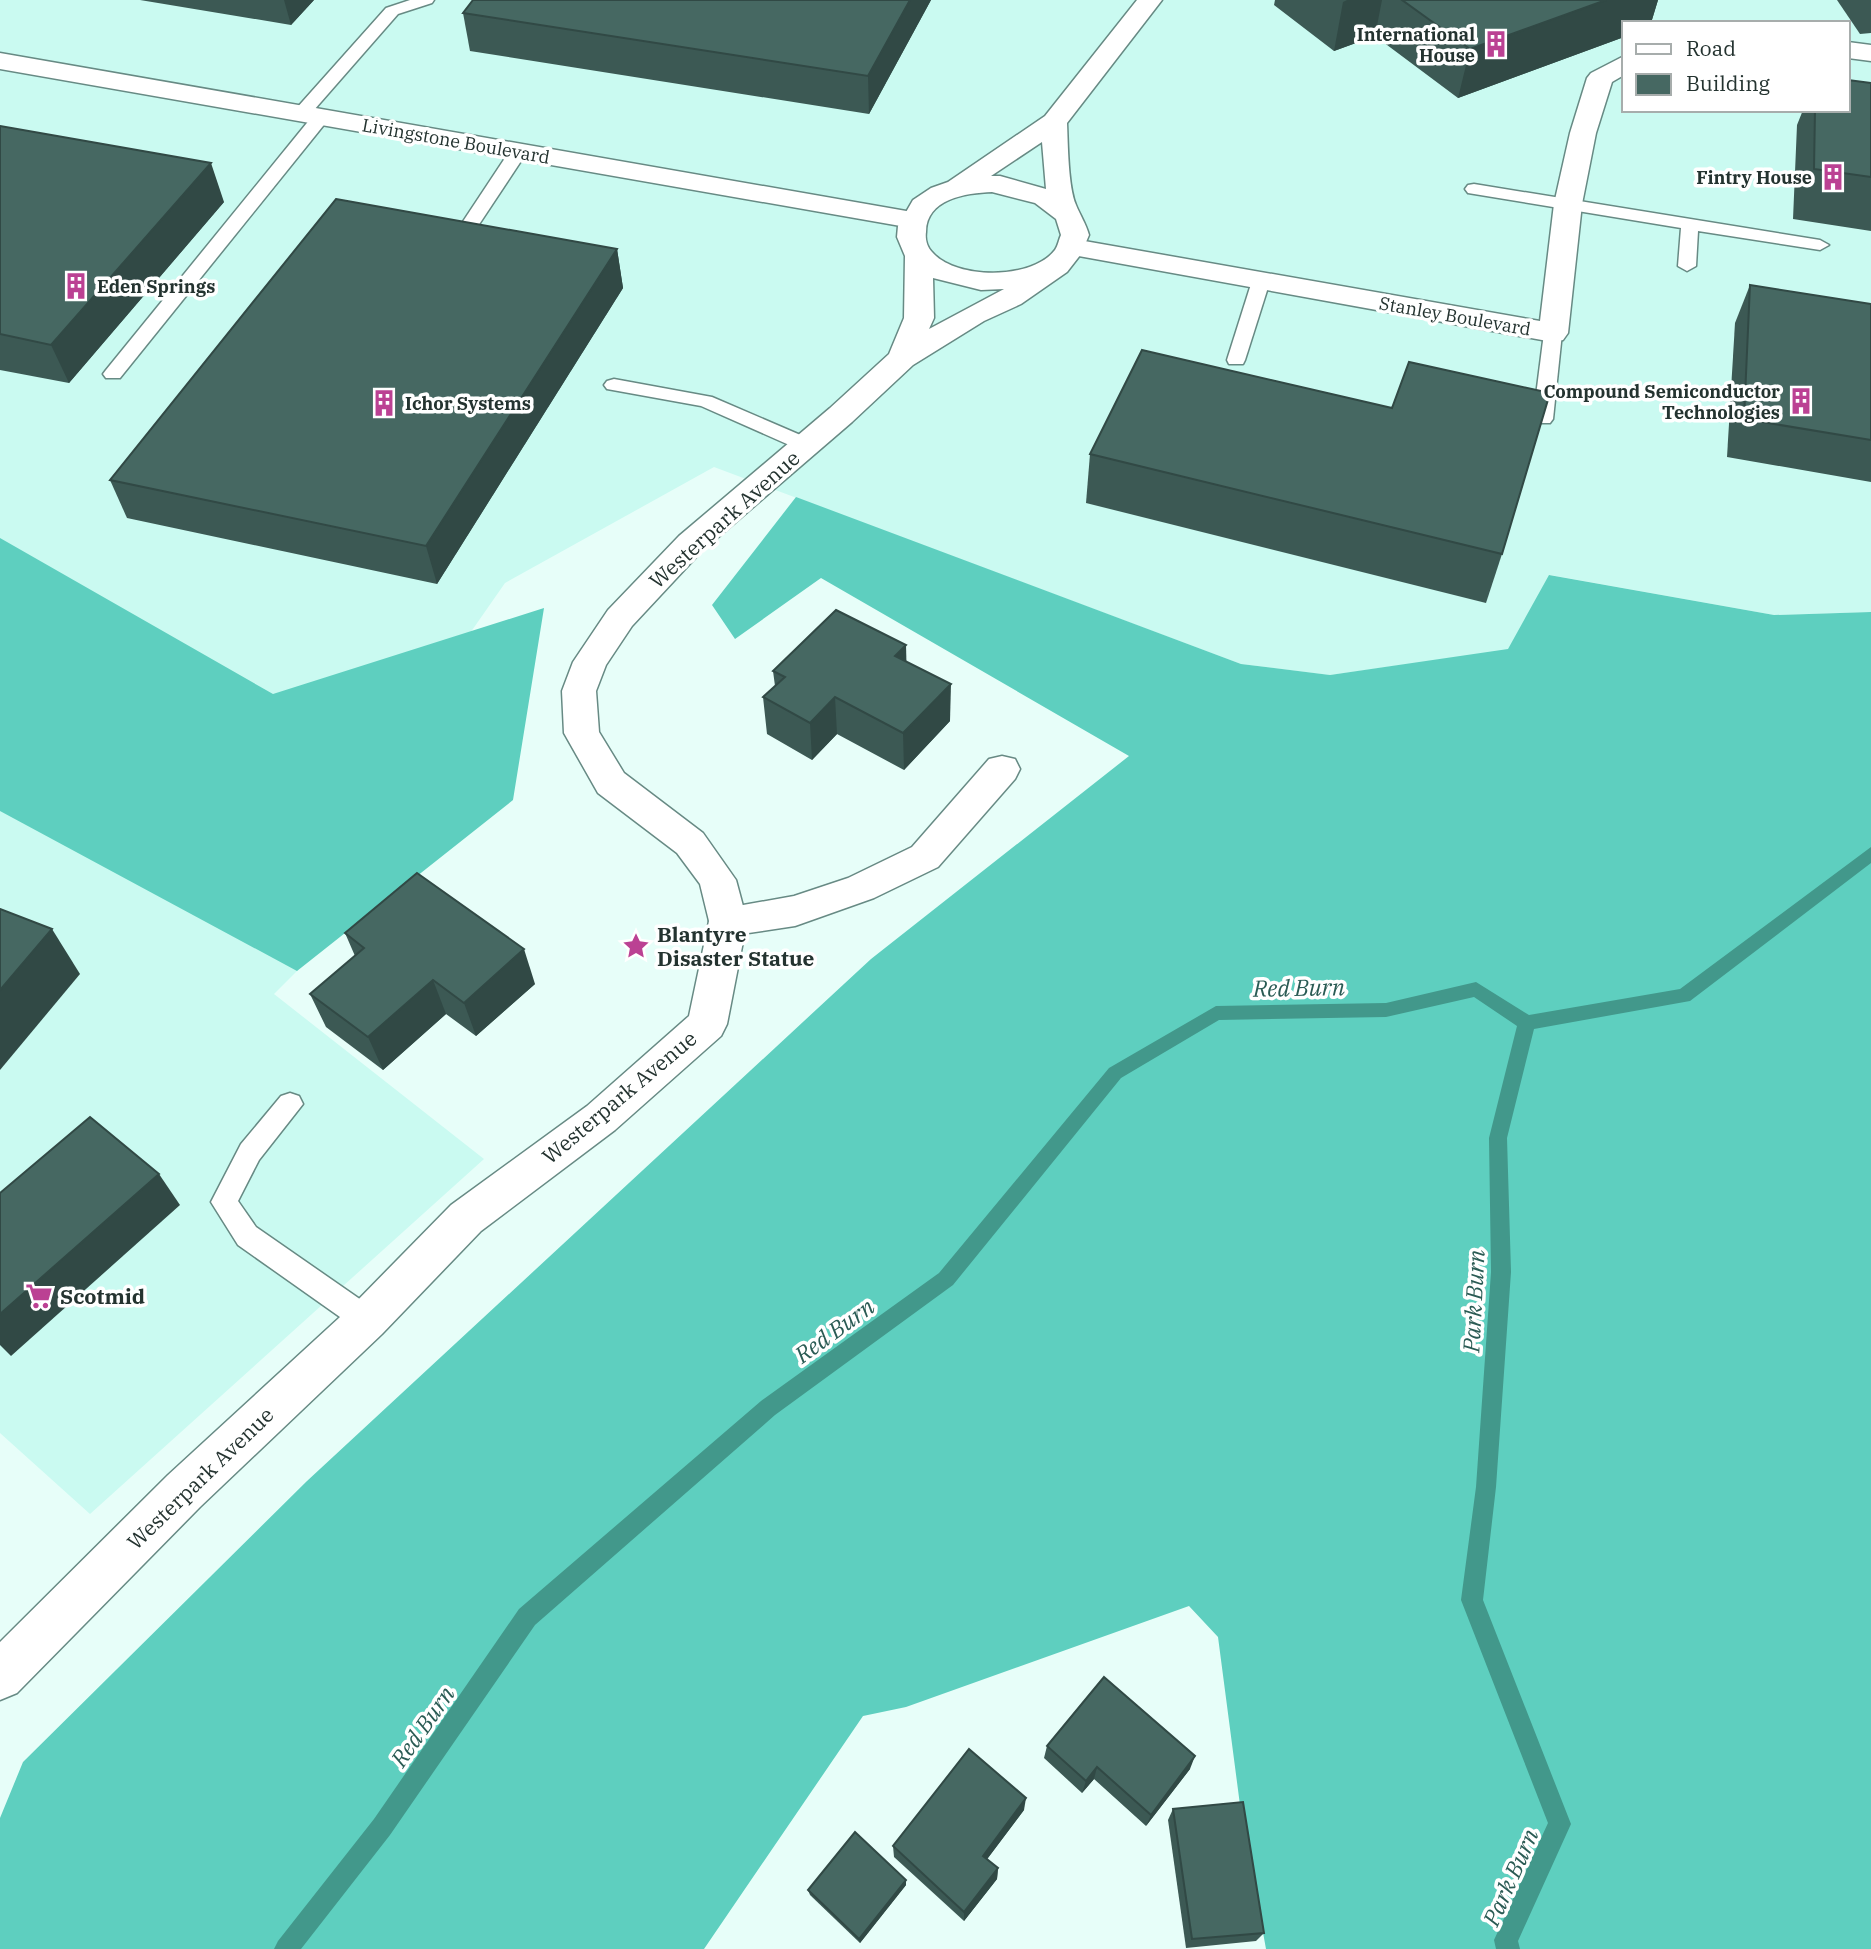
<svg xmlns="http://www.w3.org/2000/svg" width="1871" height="1949" font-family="'IBM Plex Serif',serif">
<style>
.built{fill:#cafaf1;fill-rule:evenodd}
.forest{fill:#5ecfbf}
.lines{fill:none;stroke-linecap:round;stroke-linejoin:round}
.stream{fill:#42988b;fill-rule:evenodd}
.service-casing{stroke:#678a84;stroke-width:3}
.minor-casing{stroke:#678a84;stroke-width:3}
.tertiary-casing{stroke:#678a84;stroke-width:3}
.service{fill:#fff;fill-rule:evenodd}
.minor{fill:#fff;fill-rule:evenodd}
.tertiary{fill:#fff;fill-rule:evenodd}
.wall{fill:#3c5954}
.shaded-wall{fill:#314945}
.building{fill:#466862;stroke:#314945;stroke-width:2}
.labels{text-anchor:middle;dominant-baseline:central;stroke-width:7;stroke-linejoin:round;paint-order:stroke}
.far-poi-label{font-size:18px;font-weight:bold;fill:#243330;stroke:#fff;text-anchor:end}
.far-street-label{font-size:18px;fill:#243330;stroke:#fff}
.street-label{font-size:21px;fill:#243330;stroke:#fff}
.poi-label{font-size:21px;font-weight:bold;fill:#243330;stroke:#fff;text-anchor:start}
.water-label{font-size:23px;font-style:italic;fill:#2a5b54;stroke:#fff}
</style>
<rect width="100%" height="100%" fill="#e7fef9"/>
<path class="built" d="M0,0H1871V612L1774,615L1550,575L1508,650L1330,675L1241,664L714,467L505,583L429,692L339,781L297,971L274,994L484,1159L90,1514L0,1433ZM1624,23H1848V110H1624Z"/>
<g class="forest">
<path d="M796,497L1241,664L1330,675L1508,649L1549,575L1774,615L1871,612V1949H1266L1240,1805L1218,1637L1189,1606L906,1707L863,1716L704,1949H0V1818L23,1762L307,1481L871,959L1129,756L821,578L735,639L712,605Z"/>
<path d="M0,538L273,694L544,608L513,800L297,971L0,811Z"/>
</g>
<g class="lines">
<path class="stream" d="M1871,847V863L1690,1001L1534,1029L1507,1138L1511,1272L1496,1487L1483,1600L1571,1824L1518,1941L1520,1949H1496L1494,1940L1548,1823L1461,1600L1476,1487L1491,1272L1489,1138L1517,1026L1474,997L1386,1017L1219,1020L1121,1078L953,1285L775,1415L535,1625L390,1835L301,1949H274L278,1941L374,1819L519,1609L761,1401L939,1273L1109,1068L1216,1006L1386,1003L1476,982L1529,1015L1680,989Z"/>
<defs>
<g id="service">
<path d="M410,0H434L432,3L398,14L307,118H295L293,114L295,110L386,8Z"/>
<path d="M321,112L327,113L329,117L327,121L120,378H106L103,374L106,370L315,113Z"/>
<path d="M518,147L527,152L476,229L473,233H461L458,229L509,152Z"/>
<path d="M1474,184L1820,240L1829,245L1820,250L1698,231L1696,266L1687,271L1678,266L1681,228L1468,193L1465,189L1468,185Z"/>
<path d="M1261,275L1270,281L1245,360L1243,364H1229L1227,360L1252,281Z"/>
<path d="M1553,327L1562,333L1553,419L1550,423H1536L1533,419L1544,333Z"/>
<path d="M614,379L712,397L812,440L815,445L812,450L805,452L701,406L607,389L604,385L607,381Z"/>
<path d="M290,1093L299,1096L303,1104L259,1160L238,1201L256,1227L377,1311L381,1320L377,1329L367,1333L357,1329L238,1245L211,1202L241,1144L281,1096Z"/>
</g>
<g id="minor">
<path d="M1848,42L1871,45V61L1848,58Z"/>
<path d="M0,53L912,212L922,214L926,220L922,226L912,228L0,69Z"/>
<path d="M1624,56V75L1612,82L1596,133L1582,204L1568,333L1563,340L1553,342L1073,255L1063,253L1059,247L1063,241L1073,239L1540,321L1554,204L1570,133L1587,78L1591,73Z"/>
<path d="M1002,756L1015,759L1020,769L1015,779L938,867L874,898L795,926L728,936L715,932L709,921L715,910L794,896L848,878L912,847L989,759Z"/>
</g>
<path id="tertiary" d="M1137,0H1162L1067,123C1068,144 1068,186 1076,205C1080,215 1086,224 1089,235L1081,254L1067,272L1021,304L984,321L913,365L852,422L701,552L632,626L606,665L596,691L599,732L624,773L703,833L736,880L747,921L727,1024L721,1036L615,1130L481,1231L382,1334L200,1507L17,1693L0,1700V1642L168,1475L352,1306L451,1205L587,1106L689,1016L709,921L700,884L677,853L598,793L564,733L562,691L573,662L608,610L679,536L830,408L889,354L904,318L905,256L897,237L898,226L913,200L931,188L948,182L1045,116ZM1042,142L1046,189L1000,176H991ZM992,192L1035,203L1056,219L1061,235C1059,239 1058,246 1055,250C1032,280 956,280 932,252C927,247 925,239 926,232C926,199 966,193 992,192ZM933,278L981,290L1004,289L929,329L934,318Z"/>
</defs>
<use href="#service" class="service-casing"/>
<use href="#minor" class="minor-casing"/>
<use href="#tertiary" class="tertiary-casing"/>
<use href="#service" class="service"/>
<use href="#minor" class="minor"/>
<use href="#tertiary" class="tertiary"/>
</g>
<g class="wall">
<path d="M140,0H314L291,25Z"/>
<path d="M931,0L869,114L470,51L463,13Z"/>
<path d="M1275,0H1658L1651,23H1624V37L1458,98L1375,36L1334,51L1274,5Z"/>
<path d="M1837,0H1871V33L1860,34Z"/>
<path d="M1871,83V231L1793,219L1797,125L1803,110H1848Z"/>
<path d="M0,126L224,202L69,383L0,370Z"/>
<path d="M617,249L623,288L437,584L127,518L110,480Z"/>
<path d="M1750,285L1871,304V482L1727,457L1735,323Z"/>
<path d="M1090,454L1502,554L1486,603L1086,503Z"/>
<path d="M906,661L950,721L904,770L837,734L812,760L767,734L763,697L775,686L773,671Z"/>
<path d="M345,933L535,984L476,1036L446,1014L383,1070L326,1027L310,994L355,956Z"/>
<path d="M1047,1746L1190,1769L1146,1826L1094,1779L1082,1793L1044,1758Z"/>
<path d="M1173,1809L1264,1933L1256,1941L1186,1948L1168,1820Z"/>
<path d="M1024,1810L987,1859L998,1868L997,1879L964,1921L894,1857L893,1846Z"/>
<path d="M906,1880V1885L860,1943L810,1895L808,1890Z"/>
</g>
<g class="shaded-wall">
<path d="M284,0H314L291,25Z"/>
<path d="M910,0H931L869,114L868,76Z"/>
<path d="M1347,0H1382L1375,36L1334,51L1343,2Z"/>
<path d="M1606,0H1658L1651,23H1624V37L1458,98L1470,49Z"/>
<path d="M211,163L224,202L69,383L51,345Z"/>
<path d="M617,249L623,288L437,584L426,546Z"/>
<path d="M906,645L907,683L895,656Z"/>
<path d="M951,684L950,721L904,770L903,733Z"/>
<path d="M835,697L837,734L812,760L810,723Z"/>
<path d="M52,929L80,974L0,1070V990Z"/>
<path d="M524,949L535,984L476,1036L464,1003Z"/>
<path d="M433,980L446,1014L383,1070L368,1037Z"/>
<path d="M159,1174L180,1205L11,1356L0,1345V1314Z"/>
<path d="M1195,1756L1190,1769L1146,1826L1151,1815Z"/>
<path d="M1097,1767L1094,1779L1082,1793L1086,1781Z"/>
<path d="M1026,1798L1024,1810L982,1866L983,1856Z"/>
<path d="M998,1868L997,1879L964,1921V1912Z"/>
<path d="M906,1880V1885L860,1943L859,1939Z"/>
</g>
<g class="building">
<path d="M473,0H910L868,76L463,13Z"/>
<path d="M1402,0H1606L1470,49Z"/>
<path d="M1848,80L1871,83V177L1814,169L1815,110H1848Z"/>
<path d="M0,126L211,163L51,345L0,334Z"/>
<path d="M336,199L617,249L426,546L110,480Z"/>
<path d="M1750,285L1871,304V440L1744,419Z"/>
<path d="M1142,350L1392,408L1409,362L1550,393L1502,554L1090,454Z"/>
<path d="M836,610L906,645L895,656L951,684L903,733L835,697L810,723L763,697L785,677L773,671Z"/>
<path d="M417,873L524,949L464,1003L433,980L368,1037L310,994L364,948L345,933Z"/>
<path d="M0,909L52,929L0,990Z"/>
<path d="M90,1117L159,1174L0,1314V1193Z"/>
<path d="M1104,1677L1195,1756L1151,1815L1097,1767L1086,1781L1047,1746Z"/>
<path d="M969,1749L1026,1798L983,1856L998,1868L964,1912L893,1846Z"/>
<path d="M1243,1802L1264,1933L1192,1939L1173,1809Z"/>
<path d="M855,1832L906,1880L859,1939L808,1890Z"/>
</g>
<defs>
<symbol id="building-bare" viewBox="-9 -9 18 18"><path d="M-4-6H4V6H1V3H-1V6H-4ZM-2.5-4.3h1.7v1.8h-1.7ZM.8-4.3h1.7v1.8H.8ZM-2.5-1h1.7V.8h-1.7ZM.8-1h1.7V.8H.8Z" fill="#bb4193" stroke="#fff" stroke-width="2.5" paint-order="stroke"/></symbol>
<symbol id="sight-bare" viewBox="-9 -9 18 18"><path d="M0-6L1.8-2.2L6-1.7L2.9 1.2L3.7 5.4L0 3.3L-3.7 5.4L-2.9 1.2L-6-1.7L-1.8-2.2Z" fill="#bb4193" stroke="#fff" stroke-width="2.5" paint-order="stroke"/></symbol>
<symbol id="supermarket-bare" viewBox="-9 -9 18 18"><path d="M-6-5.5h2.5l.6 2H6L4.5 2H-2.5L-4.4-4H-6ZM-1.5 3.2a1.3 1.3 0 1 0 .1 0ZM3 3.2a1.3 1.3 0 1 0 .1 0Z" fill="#bb4193" stroke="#fff" stroke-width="2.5" paint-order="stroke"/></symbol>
</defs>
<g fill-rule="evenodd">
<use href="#building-bare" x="1477" y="25" width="38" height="38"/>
<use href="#building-bare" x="1814" y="158" width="38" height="38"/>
<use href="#building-bare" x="57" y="267" width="38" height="38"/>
<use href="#building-bare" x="1782" y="382" width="38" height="38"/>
<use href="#building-bare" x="365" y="384" width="38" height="38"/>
<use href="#sight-bare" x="617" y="927" width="38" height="38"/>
<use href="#supermarket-bare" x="20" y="1277" width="38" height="38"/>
</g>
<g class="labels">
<g class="far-poi-label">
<text x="1475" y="34">International<tspan x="1475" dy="21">House</tspan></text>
<text x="1812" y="177">Fintry House</text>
<text x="97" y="286" text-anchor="start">Eden Springs</text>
<text x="1780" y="391">Compound Semiconductor<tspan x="1780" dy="21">Technologies</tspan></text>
<text x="405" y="403" text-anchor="start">Ichor Systems</text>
</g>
<g class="far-street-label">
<text transform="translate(456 141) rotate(10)">Livingstone Boulevard</text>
<text transform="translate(1455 316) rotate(10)">Stanley Boulevard</text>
</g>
<g class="street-label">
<text transform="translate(724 519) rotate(-42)">Westerpark Avenue</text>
<text transform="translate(619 1097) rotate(-40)">Westerpark Avenue</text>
<text transform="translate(200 1478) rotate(-44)">Westerpark Avenue</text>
</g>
<g class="poi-label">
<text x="657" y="934">Blantyre<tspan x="657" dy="24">Disaster Statue</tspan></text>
<text x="60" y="1296">Scotmid</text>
</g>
<g class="water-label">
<text transform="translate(1299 987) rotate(-1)">Red Burn</text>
<text transform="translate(1473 1301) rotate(-87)">Park Burn</text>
<text transform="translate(834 1330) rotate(-36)">Red Burn</text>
<text transform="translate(422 1726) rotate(-55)">Red Burn</text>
<text transform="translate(1510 1877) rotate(-66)">Park Burn</text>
</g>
</g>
<rect x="1622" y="21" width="228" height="91" fill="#ffffff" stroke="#a7adac" stroke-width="2"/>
<rect x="1636" y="44" width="35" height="10" fill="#ffffff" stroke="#a7adac" stroke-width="2"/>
<text x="1686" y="56" font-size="21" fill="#243330">Road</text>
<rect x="1636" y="74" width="35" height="21" fill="#466862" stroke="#a7adac" stroke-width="2"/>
<text x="1686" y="91" font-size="21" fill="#243330">Building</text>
</svg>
